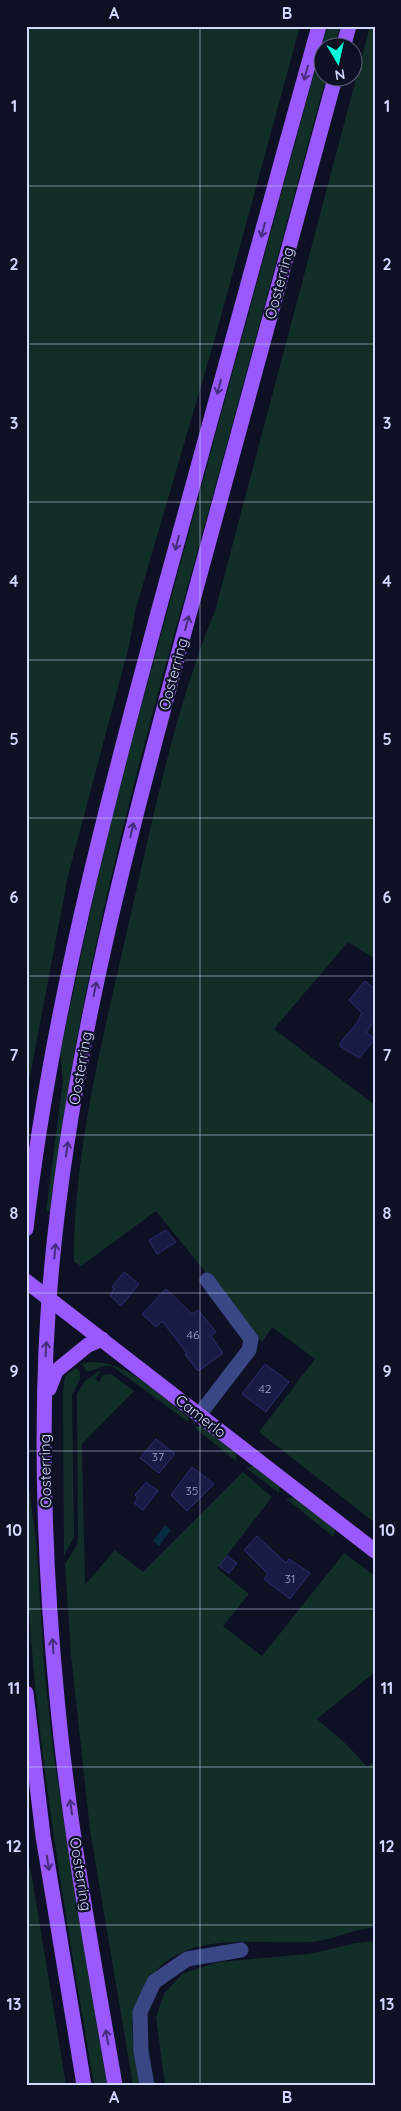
<svg xmlns="http://www.w3.org/2000/svg" width="401" height="2111" font-family="Quicksand,sans-serif">
<style>
.green{fill:#112e27}
.water{fill:#092b42}
.building{fill:#1a1b45;stroke:#2c2e72}
.lines{fill:none;stroke-linecap:round;stroke-linejoin:round}
.minor{stroke:#394784;stroke-width:15}
.major{stroke:#9a59ff;stroke-width:15}
.oneway{stroke:#462d7c}
.grid{fill:none;stroke:#d2d7ff;stroke-width:1;stroke-opacity:0.55}
.labels{text-anchor:middle;dominant-baseline:central;stroke-width:4.5;stroke-linejoin:round;paint-order:stroke}
.number-label{font-size:12px;fill:#a4a8d0}
.street-label{font-size:15px;fill:#d2d7ff;stroke:#0e1024}
.neatline{fill:none;stroke:#d2d7ff;stroke-width:2}
.grid-label{font-size:16px;text-anchor:middle;font-weight:bold;fill:#d2d7ff}
</style>
<rect width="100%" height="100%" fill="#0e1024"/>
<g class="green">
<path d="M26,26H300L215,338L136,608L129,646L68,876L26,1097Z"/>
<path d="M327,26H340L334,47L324,48V78H326C284,232 243,387 200,542C138,762 77,983 51,1211H46L63,1080L60,1054L100,866L119,788Z"/>
<path d="M370,26H375V959L348,942L274,1029L375,1105V1523L259,1432L315,1359L272,1327L262,1342L156,1211L81,1266L74,1262C73,1154 103,1037 127,931C152,824 173,713 215,611Z"/>
<path d="M29,1354L28,1483L36,1539L45,1677L54,1757L73,1882L107,2085H94C65,1909 32,1730 26,1551C24,1486 26,1420 26,1355Z"/>
<path d="M90,1362C129,1361 160,1396 189,1418L188,1422L112,1366C101,1364 95,1372 86,1371L82,1364Z"/>
<path d="M76,1368L80,1372V1379L72,1395L74,1537L64,1556L63,1391L65,1376Z"/>
<path d="M99,1371L100,1372L95,1379L99,1382L103,1375L111,1374L134,1391L82,1444L85,1585L115,1550L143,1572L243,1472L272,1497L217,1568L249,1594L223,1626L262,1656L344,1553L375,1576V1672L317,1719L347,1745L367,1767L375,1760V1927C354,1929 333,1940 312,1942C251,1945 173,1926 142,1992C139,1997 135,2004 134,2009C129,2034 137,2061 140,2085H133L90,1830L71,1655L65,1564L77,1545L78,1537L77,1394L85,1381Z"/>
<path d="M201,1425L236,1452V1461L195,1428Z"/>
<path d="M255,1466L280,1485L279,1493L246,1468Z"/>
<path d="M295,1497L335,1529L334,1537L286,1499Z"/>
<path d="M26,1851L32,1877L66,2085H26Z"/>
<path d="M375,1941V2085H165L156,2017L164,1994L182,1974L218,1962L309,1954L356,1943Z"/>
</g>
<path class="water" d="M165,1525L171,1530L159,1546L153,1541Z"/>
<g class="building">
<path d="M365,981L375,989V1024L373,1023L366,1032L375,1039L359,1058L340,1046L341,1042L357,1023L362,1013L349,1000Z"/>
<path d="M166,1230L176,1242L157,1254L149,1240Z"/>
<path d="M124,1272L139,1284L121,1306L110,1295L114,1289L112,1287Z"/>
<path d="M166,1289L192,1314L198,1310L216,1332L211,1336L223,1353L200,1370H197L185,1354L187,1353L162,1321L156,1327L142,1314Z"/>
<path d="M265,1364L289,1382L266,1412L242,1394Z"/>
<path d="M156,1439L175,1454L159,1473L140,1458Z"/>
<path d="M192,1467L214,1484L187,1511L171,1495Z"/>
<path d="M146,1482L158,1491L143,1510L134,1503L138,1498L135,1495Z"/>
<path d="M257,1536L286,1563L289,1559L310,1573L290,1599L264,1579L268,1574L244,1550Z"/>
<path d="M227,1556L237,1563L229,1573L219,1566Z"/>
</g>
<g class="lines">
<g class="minor">
<path d="M199,1415L249,1350L251,1339L207,1280"/>
<path d="M147,2085L141,2051L140,2012L154,1982L187,1959L241,1950"/>
</g>
<g class="major">
<path d="M343,48L349,26"/>
<path d="M26,1229C50,1018 104,813 159,609C212,414 265,220 319,26"/>
<path d="M26,1281L375,1551"/>
<path d="M49,1389L56,1371L88,1345L102,1339"/>
<path d="M26,1693L43,1836L84,2085"/>
<path d="M115,2085C93,1957 69,1828 57,1698C46,1583 41,1465 46,1349C57,1105 121,868 184,633C234,448 285,263 335,78"/>
</g>
</g>
<defs><path id="oneway-shaft" d="M-6 0H5M1.5-3L5.5 0L1.5 3" fill="none" stroke-width="1.6" stroke-linecap="round" stroke-linejoin="round" transform="scale(1.25)"/></defs>
<g class="oneway">
<use href="#oneway-shaft" transform="translate(306 73) rotate(105)"/>
<use href="#oneway-shaft" transform="translate(263 230) rotate(105)"/>
<use href="#oneway-shaft" transform="translate(219 387) rotate(105)"/>
<use href="#oneway-shaft" transform="translate(177 543) rotate(105)"/>
<use href="#oneway-shaft" transform="translate(187 623) rotate(-75)"/>
<use href="#oneway-shaft" transform="translate(132 830) rotate(-77)"/>
<use href="#oneway-shaft" transform="translate(95 989) rotate(-78)"/>
<use href="#oneway-shaft" transform="translate(67 1149) rotate(-82)"/>
<use href="#oneway-shaft" transform="translate(55 1251) rotate(-84)"/>
<use href="#oneway-shaft" transform="translate(46 1349) rotate(-87)"/>
<use href="#oneway-shaft" transform="translate(53 1646) rotate(-94)"/>
<use href="#oneway-shaft" transform="translate(71 1807) rotate(-98)"/>
<use href="#oneway-shaft" transform="translate(48 1863) rotate(81)"/>
<use href="#oneway-shaft" transform="translate(107 2037) rotate(-100)"/>
</g>
<path class="grid" d="M200,26V2085M26,186H375M26,344H375M26,502H375M26,660H375M26,818H375M26,976H375M26,1135H375M26,1293H375M26,1451H375M26,1609H375M26,1767H375M26,1925H375"/>
<g class="labels">
<g class="number-label">
<text x="193" y="1334">46</text>
<text x="265" y="1388">42</text>
<text x="158" y="1456">37</text>
<text x="192" y="1490">35</text>
<text x="290" y="1578">31</text>
</g>
<g class="street-label">
<text transform="translate(279 283) rotate(-75)">Oosterring</text>
<text transform="translate(173 674) rotate(-75)">Oosterring</text>
<text transform="translate(80 1068) rotate(-80)">Oosterring</text>
<text transform="translate(201 1416) rotate(38)">Camerlo</text>
<text transform="translate(45 1471) rotate(-91)">Oosterring</text>
<text transform="translate(81 1874) rotate(81)">Oosterring</text>
</g>
</g>
<rect width="401" height="2111" fill="none" stroke="#0e1024" stroke-width="55"/>
<g transform="translate(338 62) rotate(171)"><circle r="24" fill="#0e1024" stroke="#5c607c"/>
<path d="M0-4L9 19L0 12L-9 19Z" fill="#00fddb"/>
<text y="-8" font-size="14" font-weight="bold" text-anchor="middle" fill="#d2d7ff">N</text>
</g>
<rect x="28" y="28" width="346" height="2056" class="neatline"/>
<g class="grid-label">
<text x="114" y="19">A</text>
<text x="287" y="19">B</text>
<text x="14" y="112">1</text>
<text x="387" y="112">1</text>
<text x="14" y="270">2</text>
<text x="387" y="270">2</text>
<text x="14" y="429">3</text>
<text x="387" y="429">3</text>
<text x="14" y="587">4</text>
<text x="387" y="587">4</text>
<text x="14" y="745">5</text>
<text x="387" y="745">5</text>
<text x="14" y="903">6</text>
<text x="387" y="903">6</text>
<text x="14" y="1061">7</text>
<text x="387" y="1061">7</text>
<text x="14" y="1219">8</text>
<text x="387" y="1219">8</text>
<text x="14" y="1377">9</text>
<text x="387" y="1377">9</text>
<text x="14" y="1536">10</text>
<text x="387" y="1536">10</text>
<text x="14" y="1694">11</text>
<text x="387" y="1694">11</text>
<text x="14" y="1852">12</text>
<text x="387" y="1852">12</text>
<text x="14" y="2010">13</text>
<text x="387" y="2010">13</text>
<text x="114" y="2103">A</text>
<text x="287" y="2103">B</text>
</g>
</svg>
